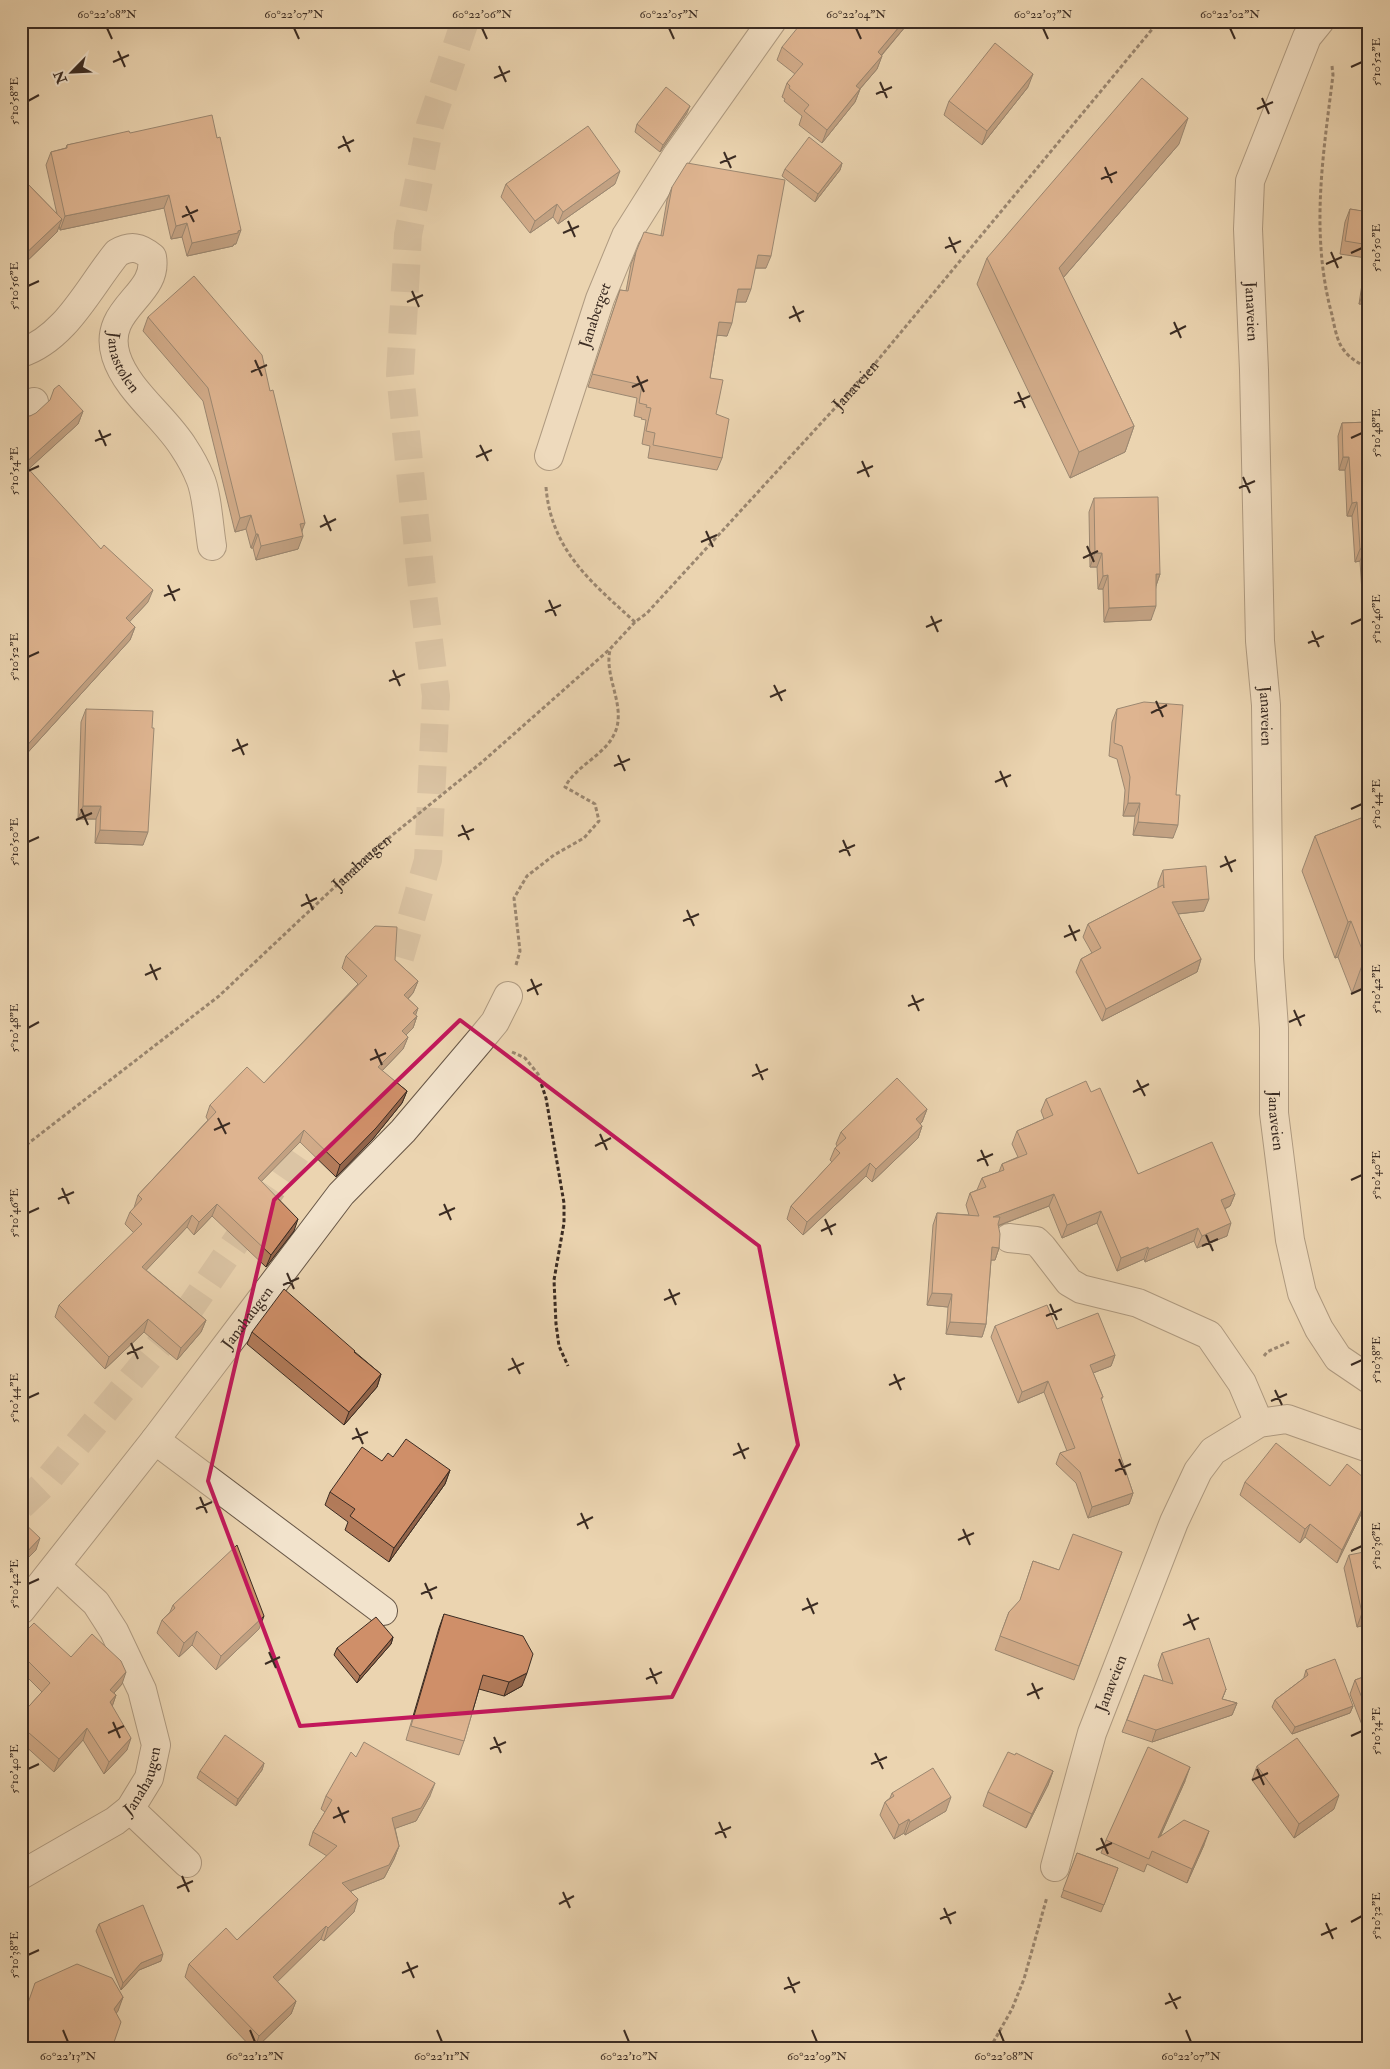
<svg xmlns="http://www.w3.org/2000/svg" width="1390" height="2069" font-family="'IM FELL Double Pica',serif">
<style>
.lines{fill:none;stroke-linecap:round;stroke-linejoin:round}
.minor-tunnel{stroke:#c8b294;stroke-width:28;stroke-dasharray:28 14;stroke-linecap:butt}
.minor-casing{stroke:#675646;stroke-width:30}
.path{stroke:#3b2c23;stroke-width:3;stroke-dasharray:4 2.5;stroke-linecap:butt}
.minor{stroke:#f2e3cc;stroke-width:28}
.wall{fill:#b27b5a;stroke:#3b2c23}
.shaded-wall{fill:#91644a;stroke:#3b2c23}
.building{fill:#cf8f69;stroke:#3b2c23}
.marked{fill:none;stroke:#c2185b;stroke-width:4;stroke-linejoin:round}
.ticks{fill:none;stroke:#3b2c23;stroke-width:2}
.labels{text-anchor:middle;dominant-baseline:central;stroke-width:4;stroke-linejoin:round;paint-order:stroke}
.street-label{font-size:16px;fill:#3b2c23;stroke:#f2e3cc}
.neatline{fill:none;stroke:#3b2c23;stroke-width:2}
.ticks-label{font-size:12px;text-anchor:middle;fill:#3b2c23}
</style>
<rect width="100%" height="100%" fill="#ebd4b0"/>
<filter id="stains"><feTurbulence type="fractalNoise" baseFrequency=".004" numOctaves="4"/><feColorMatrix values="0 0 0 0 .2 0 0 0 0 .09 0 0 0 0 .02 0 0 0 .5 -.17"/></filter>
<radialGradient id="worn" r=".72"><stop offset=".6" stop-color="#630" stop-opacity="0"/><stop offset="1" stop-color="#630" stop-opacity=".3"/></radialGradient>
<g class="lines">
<g class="minor-tunnel">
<path d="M383,996L397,968L428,860L436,696L421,578L400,374L408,235L430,125L465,21"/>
<path d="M21,1506L47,1481L191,1307L317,1124L323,1112"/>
</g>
<defs>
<g id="minor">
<path id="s2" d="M1320,21L1307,37L1250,181L1248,229L1254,370L1260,641L1266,705L1269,958L1274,1028V1113L1290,1240L1302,1293L1319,1329L1338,1358L1369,1379"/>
<path id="s3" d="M21,353C66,338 89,287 117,253C131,245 140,247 152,257C159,296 101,308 116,356C127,391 165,417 184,448C190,457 196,468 200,478C207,493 209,528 212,546"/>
<path d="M21,414L34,402"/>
<path id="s4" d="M549,456L600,299L626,236L677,155L772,21"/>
<path d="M1009,1238L1036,1241L1042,1247L1069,1282L1081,1289L1138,1303L1209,1335L1242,1383L1259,1423"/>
<path d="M155,1440L383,1611"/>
<path id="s5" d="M21,1610L155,1440L341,1194L403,1131L481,1039L495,1022L508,996"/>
<path d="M130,1809L187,1863"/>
<path id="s6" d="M1055,1867L1092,1733L1174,1522L1198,1471L1213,1451L1259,1423L1287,1419L1369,1448"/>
<path id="s7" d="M21,1875L115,1821L130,1809L149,1778L156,1745L142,1690L114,1631L96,1603L57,1567"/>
</g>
</defs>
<use href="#minor" class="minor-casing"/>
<g class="path">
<path d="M1258,21L1276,27"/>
<path d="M1332,66L1333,75C1323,156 1310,234 1332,315C1334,324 1336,336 1340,344C1346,356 1357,363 1369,368"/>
<path d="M546,487C551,550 591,582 635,622"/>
<path d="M516,965L520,951L514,898L527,876L554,855L584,838L599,821L595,804L565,787C577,764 607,755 616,730C625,704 604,676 610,650"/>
<path d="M512,1052L525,1058L538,1074L546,1098L564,1203V1223L554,1280L556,1324L559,1346L568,1366"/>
<path id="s1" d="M21,1149L219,996L374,850L481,763L610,649L635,622L647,613L868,372L1159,21"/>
<path d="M1264,1356L1267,1352L1289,1342"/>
<path d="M990,2048L1012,2009L1024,1979L1047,1897"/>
</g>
<use href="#minor" class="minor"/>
</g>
<g class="wall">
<path d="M910,21L882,55L877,69L860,89L855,102L822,143L799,125L802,116L784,101L785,99L782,97L787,83L795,74L777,60L782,47Z"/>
<path d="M1028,87L982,145L944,115L949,101Z"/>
<path d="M687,113L660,152L635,132L637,124Z"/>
<path d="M130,133L236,244H234L233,246L187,256L182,237L171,239L164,208L60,230L59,225L57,232L21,267V177L57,214L46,165L51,152L66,148L67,145Z"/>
<path d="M1179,144L1063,278L1134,426L1125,452L1070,478L977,284L987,258Z"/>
<path d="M842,163L840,170L815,202L782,176L785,169Z"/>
<path d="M506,184H615L558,224L553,217L530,233L501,197Z"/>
<path d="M672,187L766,268H755L746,302H735L727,336L717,335L710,378L722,458L717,470L648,458L650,446L642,444L646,420L641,419L642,418L634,416L637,398L588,387L620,290L626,291L631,264L636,252L661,235L667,200Z"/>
<path d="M1369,189V321L1362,320L1365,304H1359L1366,258L1340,254L1345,222L1350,209L1366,212Z"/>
<path d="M148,317L270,391L302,531L298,549L256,560L253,548H251L246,529L235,532L203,401L143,331Z"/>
<path d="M83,411L78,424L28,469L148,602L129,622L135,627L130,640L21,760V419L30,416Z"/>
<path d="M1369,422V623H1368L1367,608H1363L1360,561L1355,562L1352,516H1347L1345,470H1339L1338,436L1342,423Z"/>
<path d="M1094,498L1160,574L1156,586L1151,620L1104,622L1103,589H1098L1097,567H1090L1089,512Z"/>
<path d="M86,709L152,728L143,845L95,843L96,819H78L81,722Z"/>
<path d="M1117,709L1176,795L1173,838L1133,835L1135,816H1123L1125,790L1117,759L1109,756L1112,722Z"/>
<path d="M1369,815V986L1352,993L1338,957L1335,958L1302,871L1315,836Z"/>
<path d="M1163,870L1204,911L1178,914L1201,959L1197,972L1102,1021L1076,972L1081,959L1092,953L1083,937L1088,924L1158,888V883Z"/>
<path d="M346,956L395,960L418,981L413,993L408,999L418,1008L415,1015L417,1016L413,1028L406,1035L408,1037L403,1049L382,1071L407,1091L402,1103L372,1140L336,1177L300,1142L261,1181L294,1231L266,1267L212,1216L194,1235L187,1227L146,1270L206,1320L201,1332L177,1360L144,1332L105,1369L55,1317L59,1305L134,1233L125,1224L130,1212L134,1208L138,1195L208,1120L206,1117L210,1105L264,1083L358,984L342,968Z"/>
<path d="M1091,1092L1138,1174L1235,1194L1230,1206L1225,1209L1227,1236L1197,1248L1194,1241L1145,1262L1144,1259L1117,1271L1097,1223L1062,1238L1049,1206L998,1226L999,1248L995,1260H991L986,1324L982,1337L946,1334L948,1307L927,1305L933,1225L937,1213L969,1215L966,1205L970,1193L977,1190L982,1178L999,1172L1002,1164L1018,1157L1012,1144L1017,1131L1044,1119L1041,1111L1046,1099Z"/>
<path d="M927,1109L922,1122L920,1124L922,1126L918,1138L872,1182L866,1176L803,1235L787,1219L791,1206L832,1162L830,1160L835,1148L837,1146L836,1144L841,1132Z"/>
<path d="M995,1326L1057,1329L1115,1355L1111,1366L1093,1373L1103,1397L1101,1400L1133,1493L1129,1504L1088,1518L1076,1483L1056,1464L1060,1453L1067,1451L1044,1392L1018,1403L991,1337Z"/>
<path d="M252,1332L355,1352L381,1374L377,1387L344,1425L247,1344Z"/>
<path d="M393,1457L450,1470L445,1484L389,1562L345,1530L348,1522L325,1505L330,1492L382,1461Z"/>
<path d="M1245,1482L1330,1486L1369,1498L1337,1563L1305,1537L1300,1543L1240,1495Z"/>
<path d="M1122,1552L1074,1680L995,1650L1009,1612L1020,1601L1033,1561L1059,1570Z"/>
<path d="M1349,1555L1369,1624L1357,1627L1344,1568Z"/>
<path d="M173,1605L259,1629L216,1670L192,1645L179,1657L157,1633L162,1620L170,1612Z"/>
<path d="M444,1614L522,1686L504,1696L479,1689L464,1741L459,1755L406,1740L439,1628Z"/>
<path d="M21,1636L71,1657L122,1684L114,1693L116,1695L112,1706L127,1750L104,1774L83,1740L54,1772L21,1742V1715L42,1692L21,1671Z"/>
<path d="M393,1637L391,1644L357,1683L334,1655L337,1648Z"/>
<path d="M1162,1653L1226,1689L1222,1699L1237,1703L1232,1715L1152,1742L1122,1732L1144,1675L1163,1681L1158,1665Z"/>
<path d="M1306,1670L1353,1706L1350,1713L1292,1734L1272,1707L1275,1700L1304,1678V1677Z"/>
<path d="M1369,1675V1743L1350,1694L1355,1680Z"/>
<path d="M1015,1755L1053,1771L1048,1785L1026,1828L983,1806L988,1792Z"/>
<path d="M356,1757L430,1796L416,1821L395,1828L399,1846L394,1859L384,1878L351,1891L354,1912L324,1941L321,1939L277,1981L296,2001L291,2014L256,2048H252L185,1977L189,1964L237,1940L327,1856L309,1845L313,1832L325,1812L321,1809L326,1796Z"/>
<path d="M264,1763L262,1770L236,1806L197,1778L200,1771Z"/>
<path d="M1257,1766L1334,1809L1294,1838L1252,1780Z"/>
<path d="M1185,1781L1160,1837L1204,1845L1187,1883L1147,1864L1144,1872L1101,1853L1106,1840Z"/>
<path d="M892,1793L946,1811L905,1835L904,1833L894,1839L880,1815L885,1802L890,1798Z"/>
<path d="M1077,1853L1118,1868L1101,1912L1061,1897Z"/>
<path d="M99,1924L161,1961L139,1970L121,1990L96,1931Z"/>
<path d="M123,1997L116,2013L112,2048H21V2022Z"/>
</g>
<g class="shaded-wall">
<path d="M904,21H910L873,65L878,52Z"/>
<path d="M882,56L877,69L851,99L856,86Z"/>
<path d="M1033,74L1028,87L982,145L987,131Z"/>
<path d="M860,89L855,102L822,143L827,130Z"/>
<path d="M690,106L687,113L660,152L663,145Z"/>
<path d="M1188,118L1179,144L1049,294L1059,268Z"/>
<path d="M842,163L840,170L815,202L818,194Z"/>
<path d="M620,171L615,184L558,224L563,212Z"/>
<path d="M169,195L164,208L60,230L65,216Z"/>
<path d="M557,204L553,217L530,233L535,221Z"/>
<path d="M62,219L57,232L21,267V258Z"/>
<path d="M187,223L182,237L171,239L176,226Z"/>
<path d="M241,230L236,244H234L233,246L187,256L192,243Z"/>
<path d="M758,255L771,256L766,268H753Z"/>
<path d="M738,289H751L746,302H733Z"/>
<path d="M1364,290L1369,291L1365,304H1359Z"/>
<path d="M1367,307H1369V321L1362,320Z"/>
<path d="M719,322L732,323L727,336L714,335Z"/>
<path d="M83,411L78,424L21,476L24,464Z"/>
<path d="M1134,426L1125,452L1070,478L1079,452Z"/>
<path d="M1343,457H1349L1345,470H1339Z"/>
<path d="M1357,502L1352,516H1347L1352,503Z"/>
<path d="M251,515L246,529L235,532L240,518Z"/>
<path d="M305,523L300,536H303L298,549L256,560L261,546L300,524Z"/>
<path d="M256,534H258L253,548H251Z"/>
<path d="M1365,548L1360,561L1355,562L1360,549Z"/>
<path d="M1095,553H1102L1097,567H1090Z"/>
<path d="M1156,574H1160L1155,588Z"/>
<path d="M1108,575L1103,589H1098L1103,576Z"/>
<path d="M153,590L148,602L121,631L126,618Z"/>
<path d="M1369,594V604L1367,608H1363L1368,595Z"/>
<path d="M1156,606L1151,620L1104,622L1109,608Z"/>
<path d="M135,627L130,640L21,760V752Z"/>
<path d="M1128,803H1140L1135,816H1123Z"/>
<path d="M83,806H101L96,819H78Z"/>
<path d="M1138,822L1178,825L1173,838L1133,835Z"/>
<path d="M100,830L148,832L143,845L95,843Z"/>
<path d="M1209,899L1204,911L1167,915L1172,902Z"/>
<path d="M1351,921L1338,957L1335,958L1348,922Z"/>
<path d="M1369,955V986L1352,993L1365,957Z"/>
<path d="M1201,959L1197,972L1102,1021L1106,1009Z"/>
<path d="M418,981L413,993L400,1007L404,995Z"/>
<path d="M418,1008L414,1020L417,1016L413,1028L398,1043L402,1031L413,1013Z"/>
<path d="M408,1037L403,1049L373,1080L378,1067Z"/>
<path d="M407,1091L402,1103L372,1140L336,1177L340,1165Z"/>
<path d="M927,1109L922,1122L912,1132L916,1119Z"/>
<path d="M922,1126L918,1138L872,1182L876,1169Z"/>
<path d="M304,1130L300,1142L253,1190L258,1178Z"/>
<path d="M870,1163L866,1176L803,1235L807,1222Z"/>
<path d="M1054,1194L1049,1206L989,1229L993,1217Z"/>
<path d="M1235,1194L1230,1206L1217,1212L1221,1200Z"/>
<path d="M217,1204L212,1216L194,1235L199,1222Z"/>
<path d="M1101,1211L1097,1223L1062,1238L1067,1225Z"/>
<path d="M192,1215L187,1227L138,1279L142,1267Z"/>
<path d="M298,1219L294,1231L266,1267L271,1255Z"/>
<path d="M1231,1223L1227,1236L1197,1248L1202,1236Z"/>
<path d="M1198,1228L1194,1241L1145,1262L1149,1249Z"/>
<path d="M992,1247L999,1248L995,1260H988Z"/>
<path d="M1148,1247L1144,1259L1117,1271L1121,1258Z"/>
<path d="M932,1293L952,1294L948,1307L927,1305Z"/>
<path d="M148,1319L144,1332L105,1369L109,1357Z"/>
<path d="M206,1320L201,1332L177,1360L181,1348Z"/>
<path d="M950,1322L986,1324L982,1337L946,1334Z"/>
<path d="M1115,1355L1111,1366L1085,1376L1090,1365Z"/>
<path d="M381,1374L377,1387L344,1425L349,1412Z"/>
<path d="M1048,1381L1044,1392L1018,1403L1022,1392Z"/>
<path d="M450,1470L445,1484L389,1562L394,1548Z"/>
<path d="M1133,1493L1129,1504L1088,1518L1092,1507Z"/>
<path d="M1369,1495V1498L1337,1563L1342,1550Z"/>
<path d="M1310,1524L1305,1537L1300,1543L1305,1529Z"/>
<path d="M40,1538L36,1550L21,1565V1558Z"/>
<path d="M1369,1611V1624L1357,1627L1362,1613Z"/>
<path d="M264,1616L259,1629L216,1670L221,1656Z"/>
<path d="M197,1631L192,1645L179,1657L184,1643Z"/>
<path d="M393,1637L391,1644L357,1683L360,1676Z"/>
<path d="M126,1672L122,1684L106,1702L110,1690Z"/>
<path d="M527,1673L522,1686L504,1696L509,1682Z"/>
<path d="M1226,1689L1221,1701L1237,1703L1232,1715L1152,1742L1156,1730L1222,1699Z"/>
<path d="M116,1695L112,1707L110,1702Z"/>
<path d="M1353,1706L1350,1713L1292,1734L1295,1727Z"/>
<path d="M87,1728L83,1740L54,1772L59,1759Z"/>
<path d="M131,1738L127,1750L104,1774L109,1762Z"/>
<path d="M264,1763L262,1770L236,1806L238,1799Z"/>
<path d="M1190,1767L1185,1781L1153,1852L1158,1838Z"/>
<path d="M1053,1771L1048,1785L1026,1828L1032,1814Z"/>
<path d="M435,1783L430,1796L416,1821L388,1831L392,1818Z"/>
<path d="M1339,1795L1334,1809L1294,1838L1299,1824Z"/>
<path d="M951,1797L946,1811L905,1835L910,1822Z"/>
<path d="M909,1819L904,1833L894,1839L899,1825Z"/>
<path d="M1209,1831L1204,1845L1187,1883L1192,1869Z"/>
<path d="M399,1846L394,1859L384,1878L338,1896L342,1883Z"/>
<path d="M358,1899L354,1912L324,1941L328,1928Z"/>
<path d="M326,1926L321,1939L269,1990L273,1977Z"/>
<path d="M163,1954L161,1961L139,1970L121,1990L123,1983L141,1963Z"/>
<path d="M123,1997L118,2011L109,2023L114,2009Z"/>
<path d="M296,2001L291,2014L256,2048H255L259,2036Z"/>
</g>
<g class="building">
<path d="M803,21H904L878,52L882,56L856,86L860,89L827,130L804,111L809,105L789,88L790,86L787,83L803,64L782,47Z"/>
<path d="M995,43L1033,74L987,131L949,101Z"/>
<path d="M1142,78L1188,118L1059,268L1134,426L1079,452L987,258Z"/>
<path d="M666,87L690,106L663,145L637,124Z"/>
<path d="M212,115L217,138L220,137L241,230L238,231V233L192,243L187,223L176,226L169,195L65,216L51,152L67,148V145L129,131L130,133Z"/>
<path d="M588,126L620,171L563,212L557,204L535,221L506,184Z"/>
<path d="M809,137L842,163L818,194L785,169Z"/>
<path d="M687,163L785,180L771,256L758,255L751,289H738L732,323L719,322L710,378L723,380L716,414L729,419L722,458L653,445L655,433L646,431L651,408L646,407L647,405L639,403L642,385L592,374L620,290L628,291L636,252L644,232L663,236L672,187Z"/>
<path d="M21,177L62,219L21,258Z"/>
<path d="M1350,209L1369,212V245L1345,241Z"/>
<path d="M1369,258V291L1364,290Z"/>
<path d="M194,276L262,355L270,391L273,390L305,523L300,524L303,536L261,546L258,534H256L251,515L240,518L208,388L148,317Z"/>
<path d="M1369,295V307H1367Z"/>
<path d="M59,385L83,411L24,464L101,549L104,545L153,590L126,618L135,627L21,752V652L26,646L21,640V419L24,416H30L36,413L50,400L54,389Z"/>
<path d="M1369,422V594L1368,595L1365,548L1360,549L1357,502L1352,503L1349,457H1343L1342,423Z"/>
<path d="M1158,497L1160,574H1156V606L1109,608L1108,575L1103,576L1102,553H1095L1094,498Z"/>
<path d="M1144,702L1183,705L1176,795H1180L1178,825L1138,822L1140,803H1128L1130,777L1122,746L1114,743L1117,709Z"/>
<path d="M86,709L153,711L152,728H154L148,832L100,830L101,806H83Z"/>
<path d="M1369,815V955L1365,957L1351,921L1348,922L1315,836Z"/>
<path d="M1206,866L1209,899L1172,902L1201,959L1106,1009L1081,959L1101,948L1088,924L1163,885L1164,888L1163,870Z"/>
<path d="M375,926L397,927L395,960L418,981L404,995L418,1008L413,1013L417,1016L402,1031L408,1037L378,1067L407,1091L376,1128L340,1165L304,1130L258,1178L298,1219L271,1255L217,1204L199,1222L192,1215L142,1267L206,1320L181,1348L148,1319L109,1357L59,1305L142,1224L130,1212L142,1199L138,1195L216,1112L210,1105L247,1067L264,1083L367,976L346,956Z"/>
<path d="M897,1078L927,1109L916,1119L922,1126L876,1169L870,1163L807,1222L791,1206L840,1153L835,1148L846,1138L841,1132Z"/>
<path d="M1086,1081L1091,1092L1100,1088L1138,1174L1212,1142L1235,1194L1221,1200L1231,1223L1202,1236L1198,1228L1149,1249L1148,1247L1121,1258L1101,1211L1067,1225L1054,1194L993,1217H1000L998,1224L1000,1234L999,1248L992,1247L986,1324L950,1322L952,1294L932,1293L937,1213L979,1216L970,1193L986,1187L982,1178L1004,1170L1002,1164L1027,1154L1017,1131L1053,1115L1046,1099Z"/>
<path d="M284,1289L355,1351L354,1352L381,1374L349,1412L252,1332Z"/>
<path d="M1047,1305L1057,1329L1098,1313L1115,1355L1090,1365L1103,1397L1101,1398L1133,1493L1092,1507L1080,1472L1060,1453L1075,1448L1048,1381L1022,1392L995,1326Z"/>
<path d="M406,1439L450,1470L394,1548L350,1516L355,1509L330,1492L362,1447L382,1461L388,1453L393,1457Z"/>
<path d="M1276,1443L1330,1486L1347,1464L1369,1482V1495L1342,1550L1310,1524L1305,1529L1245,1482Z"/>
<path d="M21,1520L40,1538L21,1558Z"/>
<path d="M1073,1534L1122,1552L1079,1666L1000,1636L1009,1612L1020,1600L1033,1561L1059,1570Z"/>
<path d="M237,1545L264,1616L221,1656L197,1631L184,1643L162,1620L175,1608L173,1605Z"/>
<path d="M1369,1551V1611L1362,1613L1349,1555Z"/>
<path d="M444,1614L523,1636L533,1654L527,1673L509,1682L483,1675L464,1741L411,1726Z"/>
<path d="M376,1617L393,1637L360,1676L337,1648Z"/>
<path d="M34,1623L71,1657L92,1634L121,1661L126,1672L110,1690L116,1695L110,1702L131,1738L109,1762L87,1728L59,1759L21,1726V1715L50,1683L21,1654V1636Z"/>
<path d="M1209,1638L1226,1689L1222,1699L1237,1703L1156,1730L1127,1720L1144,1675L1173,1684L1162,1653Z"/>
<path d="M1335,1659L1353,1706L1295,1727L1275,1700L1308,1675L1306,1670Z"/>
<path d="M1369,1675V1716L1355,1680Z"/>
<path d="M225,1735L264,1763L238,1799L200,1771Z"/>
<path d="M1297,1738L1339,1795L1299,1824L1257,1766Z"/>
<path d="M364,1742L435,1783L421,1808L392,1818L399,1846L389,1865L342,1883L358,1899L328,1928L326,1926L273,1977L296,2001L259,2036L189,1964L226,1928L237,1940L337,1846L313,1832L332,1800L326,1796L351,1752L356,1757Z"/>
<path d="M1148,1747L1190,1767L1158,1838L1184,1820L1209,1831L1192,1869L1152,1851L1149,1859L1106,1840Z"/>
<path d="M1008,1752L1015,1755L1016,1753L1053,1771L1032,1814L988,1792Z"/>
<path d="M933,1768L951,1797L910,1822L909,1819L899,1825L885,1802L894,1796L892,1793Z"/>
<path d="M1077,1853L1118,1868L1104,1905L1063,1890Z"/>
<path d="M143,1905L163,1954L141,1963L123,1983L99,1924Z"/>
<path d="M77,1964L112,1978L123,1997L114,2009L121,2022L112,2048H29L21,2030V2023L35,1983Z"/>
</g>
<path d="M0 0H1390V2069H0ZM460,1020L759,1246L798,1445L672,1697L300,1726L208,1481L274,1200Z" fill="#ebd4b0" fill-opacity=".55" fill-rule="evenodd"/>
<path class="marked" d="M460,1020L759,1246L798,1445L672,1697L300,1726L208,1481L274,1200Z"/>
<path class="ticks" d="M107,28L112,39M294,28L299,39M482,28L487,39M669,28L674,39M856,28L861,39M1043,28L1048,39M1230,28L1235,39M118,51L125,67M113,62L129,55M499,66L506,82M1351,67L1362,62M494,78L510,71M880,82L887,98M876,94L892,87M1262,98L1269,114M28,101L39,95M1257,109L1273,102M343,136L350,152M338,148L354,140M724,152L731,168M720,163L736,156M1105,167L1112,183M1101,179L1117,172M186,206L194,222M182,217L198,210M568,221L575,237M563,233L579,226M949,237L956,253M945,248L961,241M1331,252L1338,268M1351,253L1362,248M1326,264L1342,257M28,286L39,281M412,291L419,307M407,302L423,295M793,306L800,322M789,318L804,311M1174,322L1181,338M1170,334L1186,326M255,360L262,376M251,372L267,365M637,376L644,392M632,387L648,380M1018,392L1025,408M1014,403L1030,396M99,430L106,446M1351,438L1362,433M95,441L111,434M480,445L488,461M476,457L492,450M862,461L869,477M28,471L39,466M857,473L873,466M1243,477L1250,493M1239,488L1255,481M324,515L331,531M320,527L336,519M706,531L713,547M701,542L717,535M1087,546L1094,562M1083,558L1098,551M168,585L175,601M164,596L180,589M549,600L556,616M545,612L561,605M931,616L938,632M1351,624L1362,619M926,627L942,620M1312,631L1319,647M1308,643L1324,636M28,657L39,652M393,670L400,686M389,681L405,674M774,685L782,701M770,697L786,690M1156,701L1163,717M1151,713L1167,705M237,739L244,755M232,751L248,744M618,755L625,771M614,766L630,759M1000,771L1007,787M995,782L1011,775M81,809L88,825M1351,809L1362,804M76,820L92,813M462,825L469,840M458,836L474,829M843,840L850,856M28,842L39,837M839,852L855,845M1225,856L1232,872M1220,867L1236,860M306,894L313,910M301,906L317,898M687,910L694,926M683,921L699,914M1069,925L1076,941M1064,937L1080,930M150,964L157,980M145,975L161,968M531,979L538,995M527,991L542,984M1351,994L1362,989M912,995L919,1011M908,1006L924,999M1294,1010L1301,1026M1289,1022L1305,1015M28,1028L39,1022M375,1049L382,1065M370,1060L386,1053M756,1064L763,1080M752,1076L768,1069M1137,1080L1145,1096M1133,1092L1149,1084M218,1118L226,1134M214,1130L230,1123M600,1134L607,1150M595,1146L611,1138M981,1150L988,1166M977,1161L993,1154M1351,1180L1362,1175M62,1188L69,1204M58,1199L74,1192M444,1204L451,1220M28,1213L39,1208M439,1215L455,1208M825,1219L832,1235M821,1231L836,1224M1206,1235L1213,1251M1202,1246L1218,1239M287,1273L294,1289M283,1285L299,1278M669,1289L676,1305M664,1300L680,1293M1050,1304L1057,1320M1046,1316L1062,1309M131,1343L138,1359M127,1354L143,1347M512,1358L520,1374M1351,1365L1362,1360M508,1370L524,1363M894,1374L901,1390M889,1385L905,1378M1275,1390L1282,1405M28,1398L39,1393M1271,1401L1287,1394M356,1428L363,1444M352,1439L368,1432M738,1443L745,1459M733,1455L749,1448M1119,1459L1126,1475M1115,1471L1131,1464M200,1497L207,1513M196,1509L212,1502M581,1513L588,1529M577,1525L593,1517M963,1529L970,1545M958,1540L974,1533M1351,1551L1362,1546M425,1583L432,1599M28,1584L39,1579M421,1594L437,1587M807,1598L814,1614M802,1610L818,1603M1188,1614L1195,1630M1183,1625L1199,1618M269,1652L276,1668M265,1664L280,1657M650,1668L657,1684M646,1679L662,1672M1032,1683L1039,1699M1027,1695L1043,1688M113,1722L120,1738M108,1733L124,1726M1351,1736L1362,1731M494,1737L501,1753M490,1749L506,1742M875,1753L883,1769M871,1764L887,1757M28,1769L39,1764M1257,1769L1264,1785M1252,1780L1268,1773M338,1807L345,1823M333,1818L349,1811M719,1822L726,1838M715,1834L731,1827M1101,1838L1108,1854M1096,1850L1112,1843M182,1876L189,1892M177,1888L193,1881M563,1892L570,1908M559,1904L574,1896M944,1908L951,1924M940,1919L956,1912M1351,1922L1362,1916M1326,1923L1333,1939M1321,1935L1337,1928M28,1955L39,1950M407,1962L414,1978M402,1973L418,1966M788,1977L795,1993M784,1989L800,1982M1169,1993L1177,2009M1165,2004L1181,1997M63,2030L68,2042M250,2030L255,2042M437,2030L442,2042M624,2030L629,2042M812,2030L817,2042M999,2030L1004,2042M1186,2030L1191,2042"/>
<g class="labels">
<g class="street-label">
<text stroke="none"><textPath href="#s2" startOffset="306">Janaveien</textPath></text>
<text stroke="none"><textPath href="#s4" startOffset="148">Janaberget</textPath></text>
<text stroke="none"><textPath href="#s3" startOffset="298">Janastølen</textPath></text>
<text stroke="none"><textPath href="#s1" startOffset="1134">Janaveien</textPath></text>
<text stroke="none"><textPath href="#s2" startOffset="711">Janaveien</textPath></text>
<text stroke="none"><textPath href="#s1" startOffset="446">Janahaugen</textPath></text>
<text stroke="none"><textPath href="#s2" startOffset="1116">Janaveien</textPath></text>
<text stroke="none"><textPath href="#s5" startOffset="370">Janahaugen</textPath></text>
<text stroke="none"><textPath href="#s6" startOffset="192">Janaveien</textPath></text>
<text stroke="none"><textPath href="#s7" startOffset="159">Janahaugen</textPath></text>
</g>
</g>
<rect width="1390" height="2069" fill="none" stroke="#ebd4b0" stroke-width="55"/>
<g transform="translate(72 72) rotate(246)" stroke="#f2e3cc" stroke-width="4" paint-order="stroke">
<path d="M0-4L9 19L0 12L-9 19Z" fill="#3b2c23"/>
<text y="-8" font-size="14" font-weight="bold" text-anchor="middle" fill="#3b2c23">N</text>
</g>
<rect x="28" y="28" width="1334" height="2014" class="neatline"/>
<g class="ticks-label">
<text x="107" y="18">60°22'08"N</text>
<text x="294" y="18">60°22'07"N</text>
<text x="482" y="18">60°22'06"N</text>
<text x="669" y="18">60°22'05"N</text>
<text x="856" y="18">60°22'04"N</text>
<text x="1043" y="18">60°22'03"N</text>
<text x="1230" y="18">60°22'02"N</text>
<text transform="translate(1376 62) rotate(-90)" y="4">5°10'52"E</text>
<text transform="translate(14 101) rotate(-90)" y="4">5°10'58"E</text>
<text transform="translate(1376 248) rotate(-90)" y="4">5°10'50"E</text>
<text transform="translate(14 286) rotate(-90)" y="4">5°10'56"E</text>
<text transform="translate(1376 433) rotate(-90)" y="4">5°10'48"E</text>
<text transform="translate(14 471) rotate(-90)" y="4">5°10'54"E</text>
<text transform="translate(1376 619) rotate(-90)" y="4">5°10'46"E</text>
<text transform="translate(14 657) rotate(-90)" y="4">5°10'52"E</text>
<text transform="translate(1376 804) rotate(-90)" y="4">5°10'44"E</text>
<text transform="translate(14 842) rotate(-90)" y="4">5°10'50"E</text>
<text transform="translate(1376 989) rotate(-90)" y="4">5°10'42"E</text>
<text transform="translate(14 1028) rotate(-90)" y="4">5°10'48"E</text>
<text transform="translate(1376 1175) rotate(-90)" y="4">5°10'40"E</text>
<text transform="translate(14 1213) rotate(-90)" y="4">5°10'46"E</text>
<text transform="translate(1376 1360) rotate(-90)" y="4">5°10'38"E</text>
<text transform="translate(14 1398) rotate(-90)" y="4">5°10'44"E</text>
<text transform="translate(1376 1546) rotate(-90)" y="4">5°10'36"E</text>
<text transform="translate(14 1584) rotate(-90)" y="4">5°10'42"E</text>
<text transform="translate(1376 1731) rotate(-90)" y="4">5°10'34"E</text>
<text transform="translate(14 1769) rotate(-90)" y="4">5°10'40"E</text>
<text transform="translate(1376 1916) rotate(-90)" y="4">5°10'32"E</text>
<text transform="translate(14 1955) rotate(-90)" y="4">5°10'38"E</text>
<text x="68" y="2060">60°22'13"N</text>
<text x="255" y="2060">60°22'12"N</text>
<text x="442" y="2060">60°22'11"N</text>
<text x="629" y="2060">60°22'10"N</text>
<text x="817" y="2060">60°22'09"N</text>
<text x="1004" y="2060">60°22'08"N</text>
<text x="1191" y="2060">60°22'07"N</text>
</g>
<rect width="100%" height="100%" filter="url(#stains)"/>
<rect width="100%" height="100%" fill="url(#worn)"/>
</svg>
